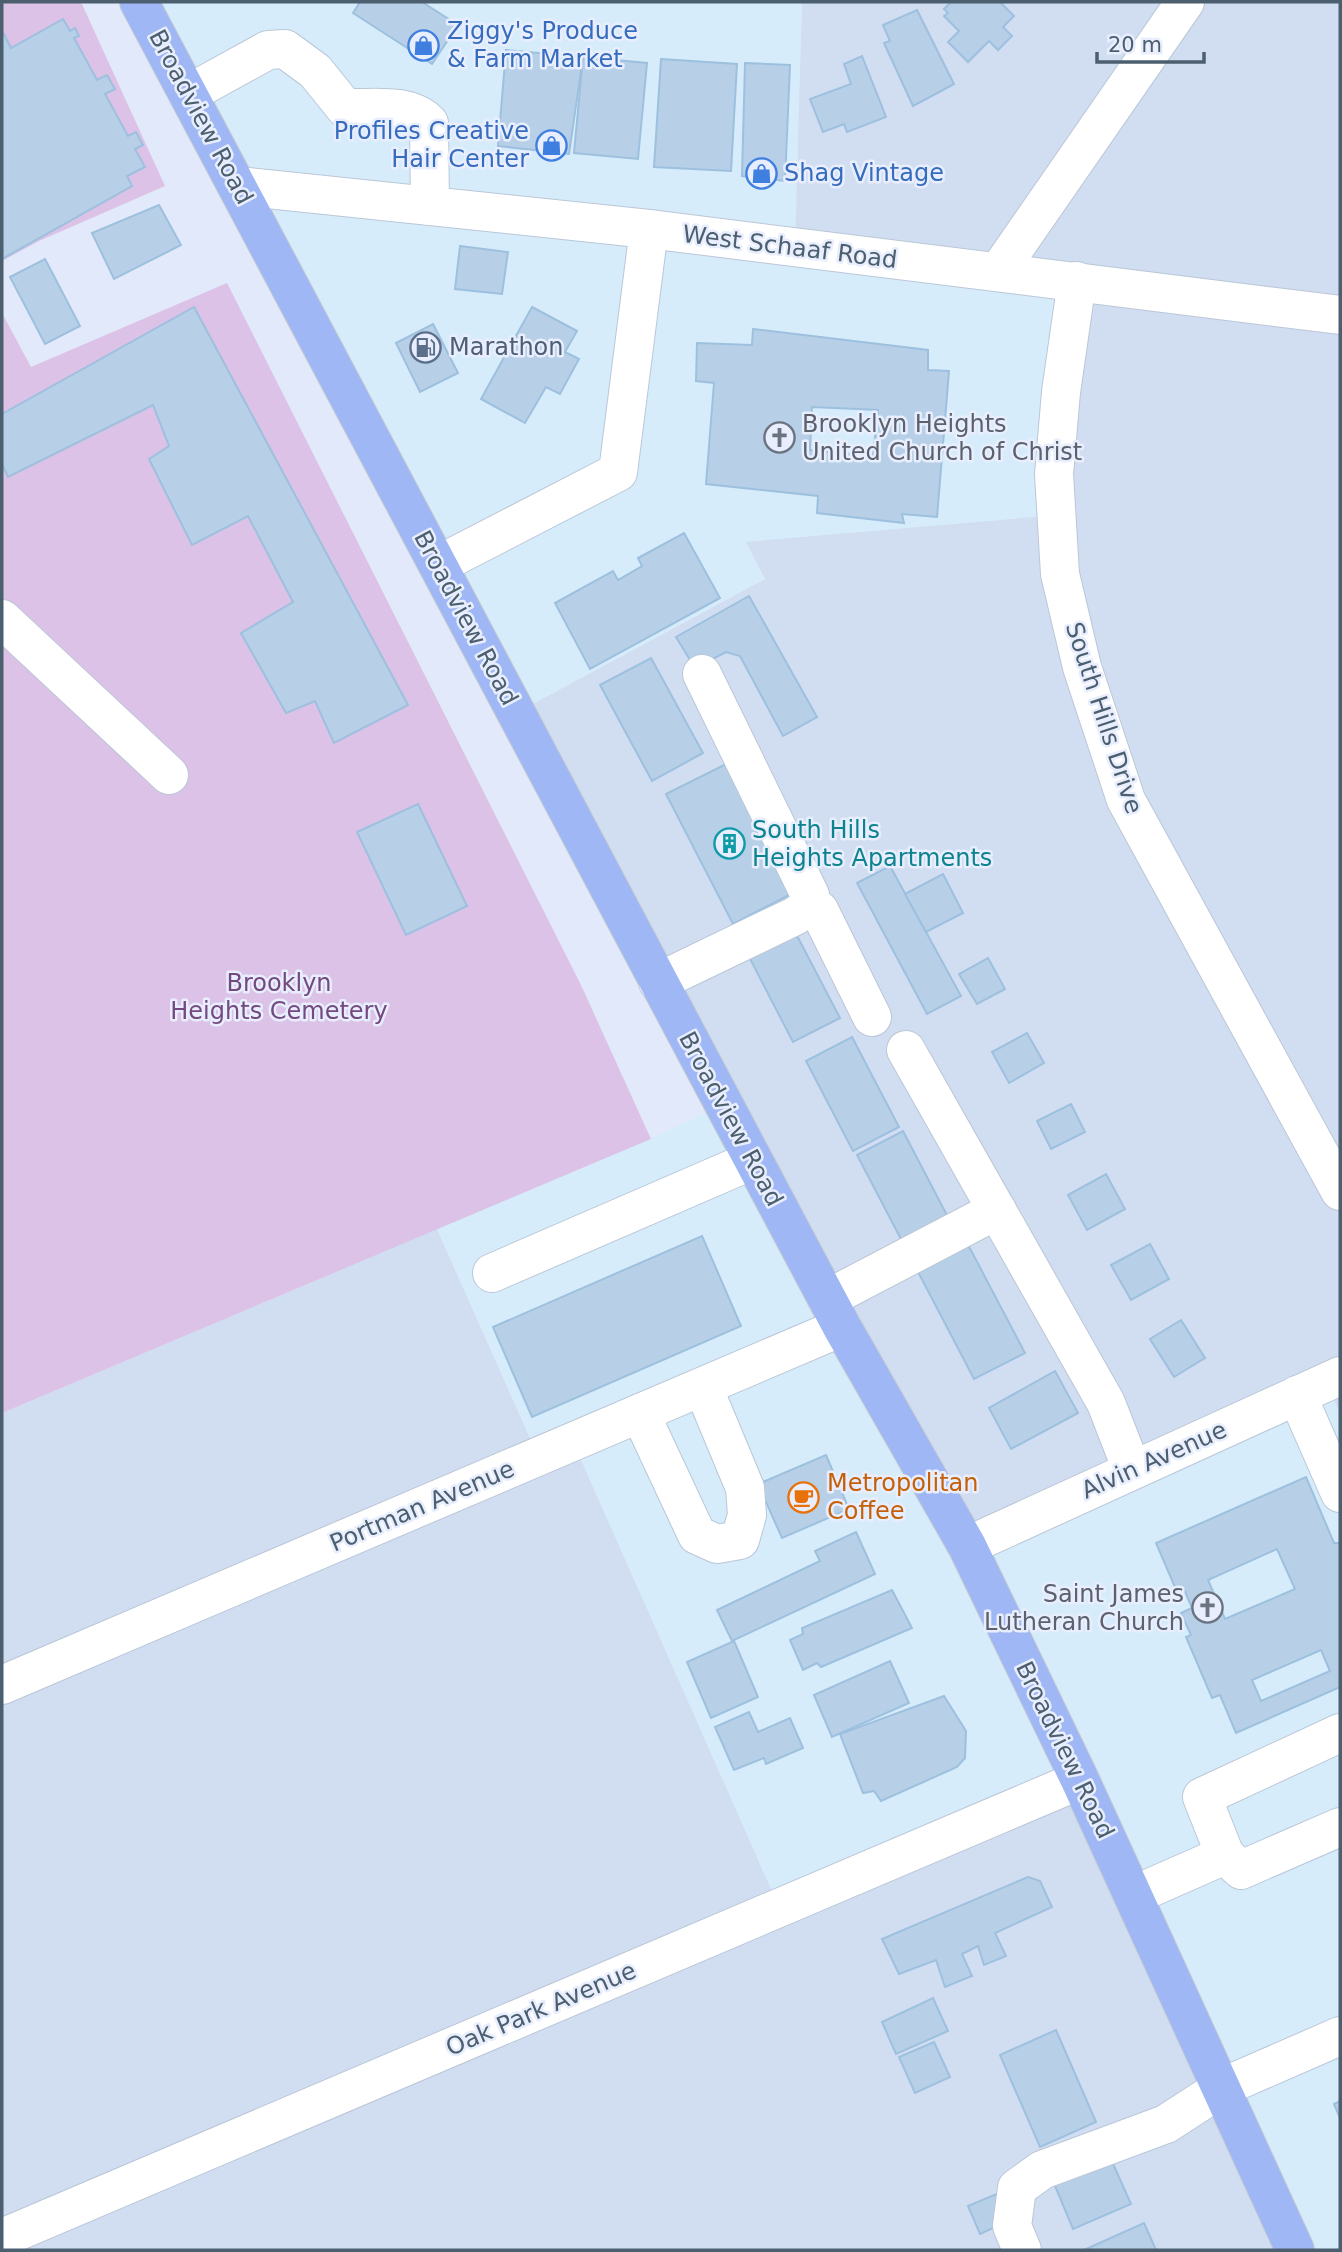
<svg xmlns="http://www.w3.org/2000/svg" width="1342" height="2252" font-family="'DejaVu Sans',sans-serif">
<style>
.residential{fill:#d1ddf1}
.commercial{fill:#d6ecfa}
.green{fill:#dbc2e6}
.building{fill:#b7d0e8;stroke:#9dc0df;stroke-width:2;fill-rule:evenodd}
.lines{fill:none;stroke-linecap:round;stroke-linejoin:round}
.minor-casing{stroke:#bac7d8;stroke-width:40}
.major-casing{stroke:#c5ccd1;stroke-width:40}
.minor{stroke:#fff;stroke-width:38}
.major{stroke:#9fb7f4;stroke-width:38}
.labels{text-anchor:middle;dominant-baseline:central;stroke-width:5;stroke-linejoin:round;paint-order:stroke}
.shop-label{font-size:24px;fill:#366cbe;stroke:#e8eefd;text-anchor:start}
.street-label{font-size:24px;fill:#4b5f6f;stroke:#e8eefd}
.service-label{font-size:24px;fill:#4e5e75;stroke:#e8eefd;text-anchor:start}
.worship-label{font-size:24px;fill:#5b616d;stroke:#e8eefd;text-anchor:start}
.culture-label{font-size:24px;fill:#0d838f;stroke:#e8eefd;text-anchor:start}
.park-label{font-size:24px;fill:#744980;stroke:#e8eefd}
.food-label{font-size:24px;fill:#c56008;stroke:#e8eefd;text-anchor:start}
</style>
<rect width="100%" height="100%" fill="#e2e9fa"/>
<g class="residential">
<path d="M802,2H1340V1414L1326,1383L967,1546L516,713L765,579L745,542L794,248Z"/>
<path d="M437,1229L538,1456L573,1442L1080,1780L1295,2250H2V1413Z"/>
</g>
<g class="commercial">
<path d="M139,2H802L795,248L1077,281L1057,515L746,542L765,579L516,713Z"/>
<path d="M723,1104L967,1545L1326,1382L1340,1415V2250H1295L1080,1780L779,1907L573,1442L538,1456L437,1229L651,1139Z"/>
</g>
<g class="green">
<path d="M2,2H81L165,186L39,241L2,261Z"/>
<path d="M227,283L581,985L651,1139L2,1413V313L31,367Z"/>
</g>
<g class="building">
<path d="M360,2H422L458,25L432,64L353,13Z"/>
<path d="M951,2H1000L1014,16L1003,27L1012,36L998,50L989,41L968,62L948,42L959,31L944,16L948,13L944,9Z"/>
<path d="M917,10L954,84L913,106L884,43L890,41L883,25Z"/>
<path d="M63,19L70,31L75,28L79,36L74,38L97,80L107,75L115,89L105,94L128,136L136,132L143,145L135,149L145,167L127,176L132,186L2,259V35L4,34L11,48Z"/>
<path d="M506,50L583,57L569,154L498,146Z"/>
<path d="M862,56L886,117L847,132L844,124L823,132L810,99L851,84L844,64Z"/>
<path d="M583,57L647,63L638,159L574,153Z"/>
<path d="M661,59L737,64L731,171L654,167Z"/>
<path d="M745,63L790,65L785,181L742,176Z"/>
<path d="M159,205L181,245L114,279L92,233Z"/>
<path d="M460,246L508,252L502,294L455,289Z"/>
<path d="M45,259L80,326L45,344L10,277Z"/>
<path d="M194,307L408,705L334,743L315,701L286,713L241,633L293,602L248,516L192,545L149,459L169,446L153,405L8,477L2,464V414Z"/>
<path d="M532,307L577,331L565,352L579,359L560,394L546,387L525,423L481,399Z"/>
<path d="M433,324L458,373L420,392L396,343Z"/>
<path d="M753,329L928,350V370L949,371L937,517L902,514L904,523L817,513L818,496L706,484L714,383L696,381L697,343L752,345ZM812,407L878,410L873,456L810,450Z"/>
<path d="M684,533L720,598L590,669L555,603L613,571L618,580L642,566L638,558Z"/>
<path d="M749,596L817,717L783,736L740,656L726,652L695,668L676,637Z"/>
<path d="M651,658L703,753L652,781L600,685Z"/>
<path d="M726,764L793,893L733,924L666,794Z"/>
<path d="M418,804L467,906L406,935L357,832Z"/>
<path d="M890,866L961,996L927,1014L857,883Z"/>
<path d="M943,874L963,913L926,932L905,894Z"/>
<path d="M793,928L840,1018L793,1042L746,951Z"/>
<path d="M988,958L1005,989L977,1004L959,974Z"/>
<path d="M1027,1033L1044,1063L1009,1083L992,1052Z"/>
<path d="M852,1037L899,1127L853,1151L806,1061Z"/>
<path d="M1071,1104L1085,1132L1051,1149L1037,1121Z"/>
<path d="M903,1131L950,1221L904,1245L857,1155Z"/>
<path d="M1106,1174L1125,1209L1087,1230L1068,1195Z"/>
<path d="M702,1236L741,1326L532,1417L493,1327Z"/>
<path d="M965,1239L1025,1353L974,1379L915,1266Z"/>
<path d="M1150,1244L1169,1279L1131,1300L1111,1265Z"/>
<path d="M1181,1320L1205,1358L1174,1377L1150,1339Z"/>
<path d="M1055,1371L1078,1413L1011,1449L989,1408Z"/>
<path d="M826,1455L849,1509L782,1538L758,1484Z"/>
<path d="M1306,1477L1334,1543H1340V1687L1236,1733L1220,1695L1212,1698L1186,1637L1191,1635L1181,1613L1192,1608L1184,1589L1177,1592L1156,1543ZM1277,1549L1295,1589L1225,1619L1208,1580ZM1321,1650L1330,1671L1261,1701L1252,1680Z"/>
<path d="M856,1532L875,1574L732,1641L717,1610L820,1561L815,1551Z"/>
<path d="M892,1590L912,1628L821,1667L817,1663L803,1670L790,1640L803,1634L802,1628Z"/>
<path d="M734,1641L758,1697L711,1718L687,1662Z"/>
<path d="M890,1661L909,1703L832,1737L814,1695Z"/>
<path d="M944,1696L966,1731L965,1758L957,1767L881,1801L874,1791L863,1793L840,1734Z"/>
<path d="M749,1712L758,1732L790,1718L803,1748L766,1764L764,1758L734,1770L715,1727Z"/>
<path d="M1028,1877L1040,1881L1052,1907L995,1933L1006,1956L984,1965L978,1946L962,1954L972,1976L945,1987L936,1960L899,1974L882,1939Z"/>
<path d="M933,1998L948,2031L896,2054L882,2022Z"/>
<path d="M1056,2030L1096,2122L1040,2147L1000,2055Z"/>
<path d="M934,2042L950,2077L915,2093L899,2057Z"/>
<path d="M1340,2101V2118L1334,2104Z"/>
<path d="M1110,2157L1131,2204L1073,2229L1053,2181Z"/>
<path d="M999,2193L1011,2220L980,2234L968,2206Z"/>
<path d="M1144,2223L1156,2250H1084Z"/>
</g>
<g class="lines">
<defs>
<g id="minor">
<path d="M188,94L268,50L285,49L315,71L345,108C372,109 409,102 429,123L430,206"/>
<path d="M239,186L649,229L1340,315"/>
<path d="M998,272L1185,2"/>
<path d="M1077,281L1061,392L1054,474L1060,574L1082,667L1126,800L1340,1191"/>
<path d="M438,565L618,472L649,229"/>
<path d="M2,619L169,775"/>
<path d="M810,906L819,910L872,1017"/>
<path d="M658,982L795,916L810,906V895L702,674"/>
<path d="M906,1050L1106,1403L1132,1470"/>
<path d="M492,1273L753,1160"/>
<path d="M827,1299L997,1210"/>
<path d="M1297,1395L1340,1493"/>
<path d="M640,1413L697,1535L717,1544L740,1540L747,1515L745,1488L703,1387"/>
<path d="M967,1546L1340,1376"/>
<path d="M2,1685L842,1327"/>
<path d="M1225,1855L1202,1797L1340,1733"/>
<path d="M1134,1895L1225,1855L1241,1870L1340,1827"/>
<path d="M2,2238L1080,1780"/>
<path d="M1022,2250L1012,2226L1017,2188L1042,2170L1166,2124L1223,2087L1340,2036"/>
</g>
<path id="major" d="M139,2L842,1327L967,1546L1080,1780L1295,2250"/>
</defs>
<use href="#minor" class="minor-casing"/>
<use href="#major" class="major-casing"/>
<use href="#minor" class="minor"/>
<use href="#major" class="major"/>
</g>
<defs>
<symbol id="shop-ring" viewBox="-11 -11 22 22"><circle r="9.5" fill="#e8eefd" stroke="#3f7fe0" stroke-width="1.5"/><path d="M-5-2.5h2.3a2.7 3.5 0 0 1 5.4 0H5L5.5 6h-11ZM-1.5-2.5h3a1.5 2.3 0 0 0-3 0Z" fill="#3f7fe0"/></symbol>
<symbol id="fuel-ring" viewBox="-11 -11 22 22"><circle r="9.5" fill="#e8eefd" stroke="#5c6f8a" stroke-width="1.5"/><path d="M-5.5-6h7V0h2V4h1.3V-2.5L3-4.5l.8-.8L6-3V5H2.5V1h-1V6h-7ZM-4.2-4.7v3.2H.2V-4.7Z" fill="#5c6f8a"/></symbol>
<symbol id="church-ring" viewBox="-11 -11 22 22"><circle r="9.5" fill="#e8eefd" stroke="#6b7280" stroke-width="1.5"/><path d="M-1.2-6h2.4v3.5h3.3v2.4h-3.3V6h-2.4V-.1h-3.3v-2.4h3.3Z" fill="#6b7280"/></symbol>
<symbol id="building-ring" viewBox="-11 -11 22 22"><circle r="9.5" fill="#e8eefd" stroke="#0f9aa8" stroke-width="1.5"/><path d="M-4-6H4V6H1V3H-1V6H-4ZM-2.5-4.3h1.7v1.8h-1.7ZM.8-4.3h1.7v1.8H.8ZM-2.5-1h1.7V.8h-1.7ZM.8-1h1.7V.8H.8Z" fill="#0f9aa8"/></symbol>
<symbol id="cafe-ring" viewBox="-11 -11 22 22"><circle r="9.5" fill="#e8eefd" stroke="#e8710a" stroke-width="1.5"/><path d="M-5.5-4.5H6V0H3Q3 3.5 0 3.5H-2.5Q-5.5 3.5-5.5 0ZM3-3.2v2h1.7v-2ZM-6 4.5H4V6H-6Z" fill="#e8710a"/></symbol>
</defs>
<g fill-rule="evenodd">
<use href="#shop-ring" x="406" y="28" width="35" height="35"/>
<use href="#shop-ring" x="534" y="128" width="35" height="35"/>
<use href="#shop-ring" x="744" y="156" width="35" height="35"/>
<use href="#fuel-ring" x="408" y="330" width="35" height="35"/>
<use href="#church-ring" x="762" y="420" width="35" height="35"/>
<use href="#building-ring" x="712" y="826" width="35" height="35"/>
<use href="#cafe-ring" x="786" y="1480" width="35" height="35"/>
<use href="#church-ring" x="1190" y="1590" width="35" height="35"/>
</g>
<g class="labels">
<g class="shop-label">
<text x="447" y="31">Ziggy's Produce<tspan x="447" dy="28">&amp; Farm Market</tspan></text>
<text x="529" y="131" text-anchor="end">Profiles Creative<tspan x="529" dy="28">Hair Center</tspan></text>
<text x="784" y="173">Shag Vintage</text>
</g>
<g class="street-label">
<text transform="translate(201 117) rotate(62)">Broadview Road</text>
<text transform="translate(790 247) rotate(7)">West Schaaf Road</text>
<text transform="translate(466 618) rotate(62)">Broadview Road</text>
<text transform="translate(1104 718) rotate(72)">South Hills Drive</text>
<text transform="translate(731 1119) rotate(62)">Broadview Road</text>
<text transform="translate(1154 1460) rotate(-24)">Alvin Avenue</text>
<text transform="translate(422 1506) rotate(-23)">Portman Avenue</text>
<text transform="translate(1065 1750) rotate(64)">Broadview Road</text>
<text transform="translate(541 2009) rotate(-23)">Oak Park Avenue</text>
</g>
<g class="service-label">
<text x="449" y="347">Marathon</text>
</g>
<g class="worship-label">
<text x="802" y="424">Brooklyn Heights<tspan x="802" dy="28">United Church of Christ</tspan></text>
<text x="1184" y="1594" text-anchor="end">Saint James<tspan x="1184" dy="28">Lutheran Church</tspan></text>
</g>
<g class="culture-label">
<text x="752" y="830">South Hills<tspan x="752" dy="28">Heights Apartments</tspan></text>
</g>
<g class="park-label">
<text x="279" y="983">Brooklyn<tspan x="279" dy="28">Heights Cemetery</tspan></text>
</g>
<g class="food-label">
<text x="827" y="1483">Metropolitan<tspan x="827" dy="28">Coffee</tspan></text>
</g>
</g>
<rect width="1342" height="2252" fill="none" stroke="#4b5f6f" stroke-width="7"/>
<path d="M1097 52v10h107v-10" fill="none" stroke="#4b5f6f" stroke-width="3.5"/>
<text x="1108" y="52" font-size="21" fill="#4b5f6f" stroke="#e8eefd" stroke-width="5" paint-order="stroke">20 m</text>
</svg>
